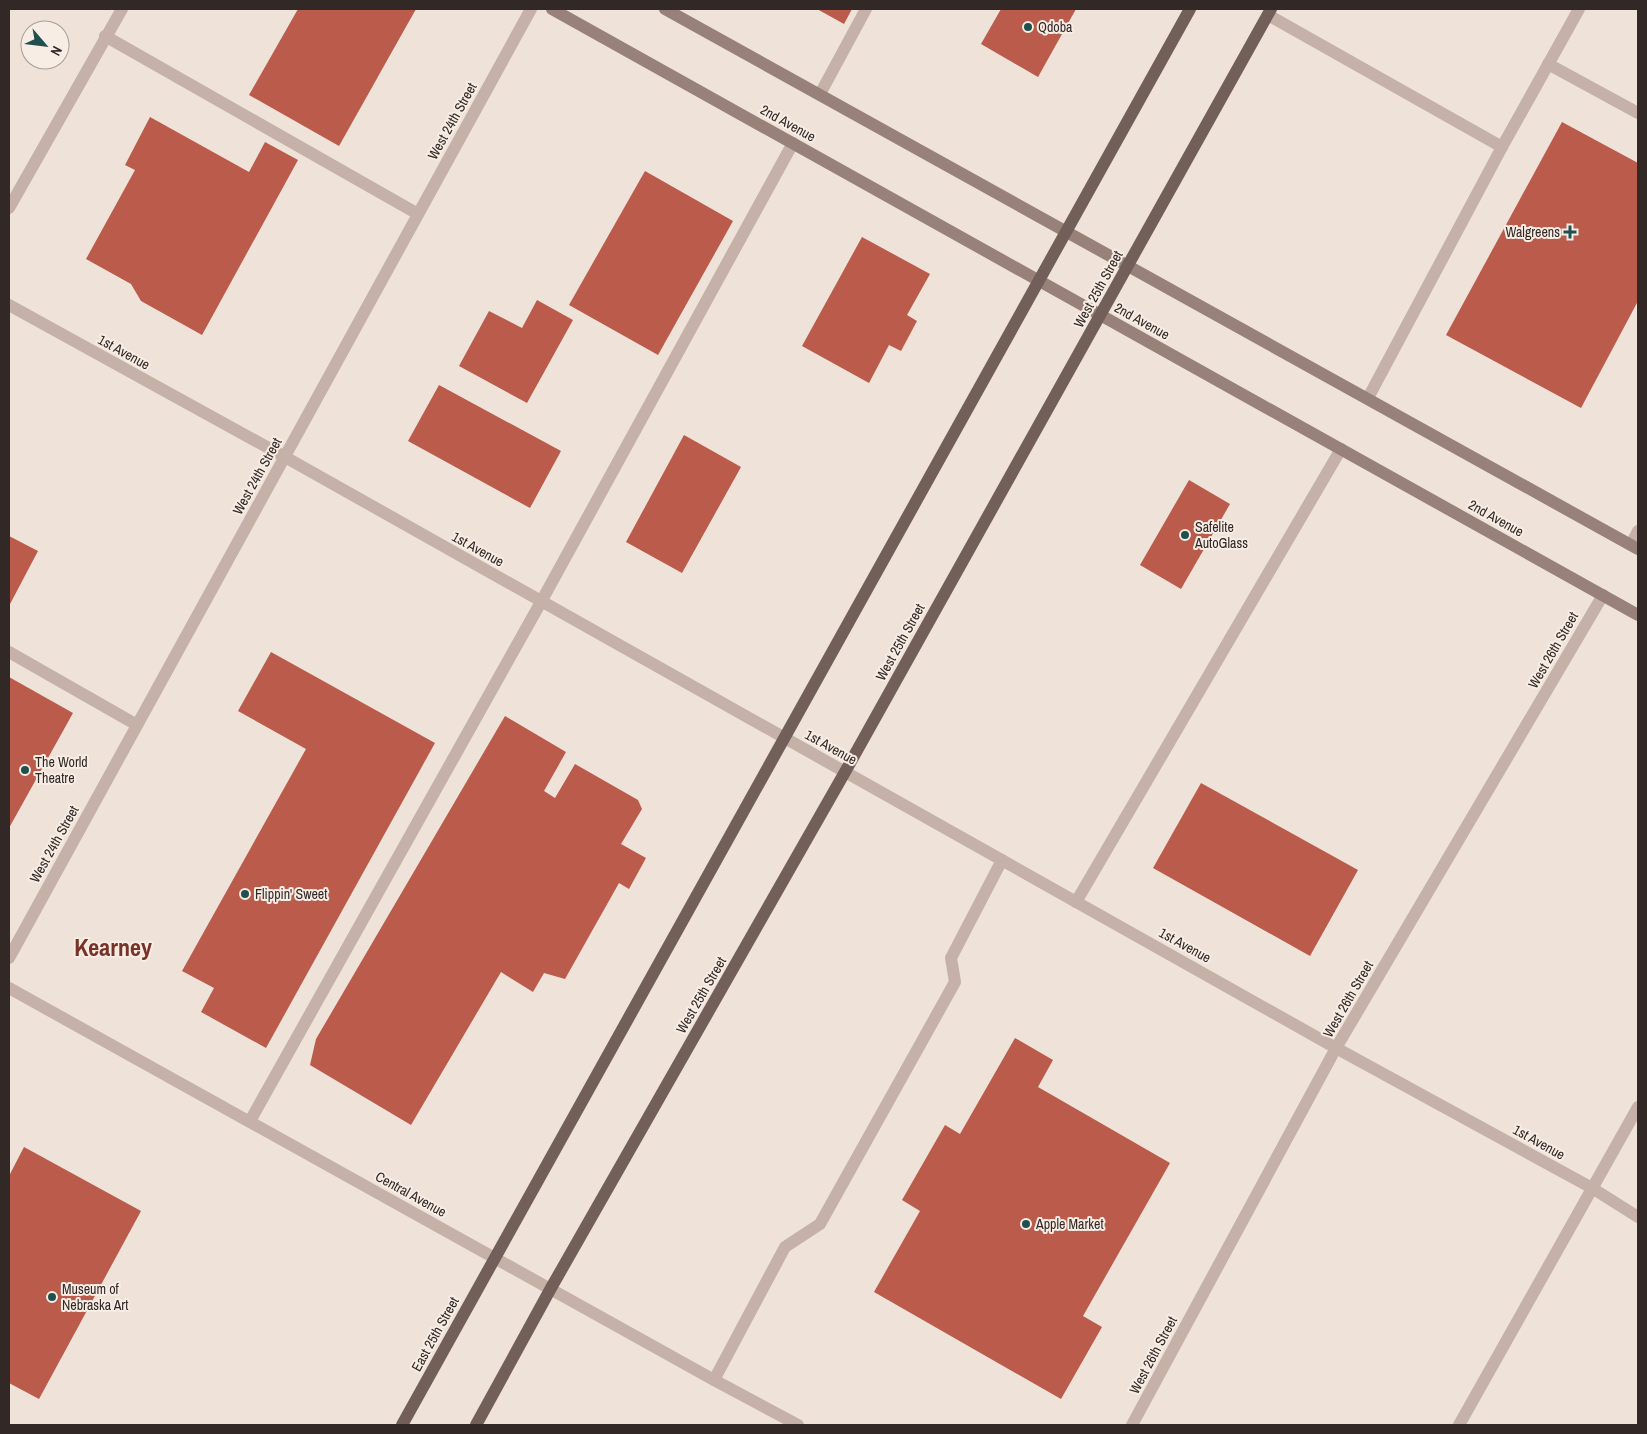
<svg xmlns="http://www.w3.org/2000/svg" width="1647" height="1434" font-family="'Archivo Narrow',sans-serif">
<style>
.building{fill:#ba5b4b}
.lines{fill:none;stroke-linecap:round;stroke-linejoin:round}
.service{stroke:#c5b1a7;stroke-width:12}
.minor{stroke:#c5b1a7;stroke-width:12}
.tertiary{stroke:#c5b1a7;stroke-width:12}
.secondary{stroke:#988178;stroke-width:12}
.primary{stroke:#735f59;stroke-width:12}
.poi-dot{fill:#204f4e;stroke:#f7ede5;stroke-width:2}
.labels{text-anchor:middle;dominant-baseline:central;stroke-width:4;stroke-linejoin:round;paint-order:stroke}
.poi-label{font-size:14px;fill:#322926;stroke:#f7ede5;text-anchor:start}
.street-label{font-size:14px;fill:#322926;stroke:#f7ede5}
.town-label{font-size:24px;font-weight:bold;fill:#793227;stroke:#f7ede5}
</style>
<rect width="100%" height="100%" fill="#eee2d9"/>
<g class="building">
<path d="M298,9H416L339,146L249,95Z"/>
<path d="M817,9H852L844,24Z"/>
<path d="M1001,9H1076L1038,77L981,44Z"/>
<path d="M150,117L249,172L265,142L298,160L202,335L141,301L131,284L86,259L135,170L125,165Z"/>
<path d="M1562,122L1638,163V301L1581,408L1446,335Z"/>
<path d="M645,171L733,221L658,355L569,305Z"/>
<path d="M862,237L930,274L907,315L917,321L901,351L889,345L869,383L802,346Z"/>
<path d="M537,300L573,320L527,403L459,366L489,311L522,328Z"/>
<path d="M439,385L561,451L530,508L408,441Z"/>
<path d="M684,435L741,467L682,573L626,542Z"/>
<path d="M1189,480L1230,504L1181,589L1140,565Z"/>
<path d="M9,536L38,551L9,606Z"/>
<path d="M271,652L435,743L266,1048L201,1012L214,988L182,971L306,749L238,711Z"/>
<path d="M9,677L73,713L9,828Z"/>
<path d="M505,716L566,752L544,791L555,798L575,764L638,800L642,809L621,844L646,858L629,889L619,883L565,979L544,973L533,992L501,972L411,1125L310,1065L316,1039Z"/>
<path d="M1201,783L1358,870L1310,956L1153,868Z"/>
<path d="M1015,1038L1053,1060L1038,1087L1170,1163L1083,1316L1102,1327L1061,1399L874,1292L920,1211L902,1200L945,1125L960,1134Z"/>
<path d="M24,1147L141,1211L39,1399L9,1383V1176Z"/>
</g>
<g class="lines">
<g class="service">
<path d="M1268,15L1502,147"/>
<path d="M105,36L418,214"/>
<path d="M1548,64L1638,113"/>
<path d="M820,94L866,9"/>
<path d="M1368,398L1502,147L1579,9"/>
<path d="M9,652L137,725"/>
<path d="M1076,902L1341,449"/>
<path d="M250,1121L541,602L793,143"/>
<path d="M714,1380L785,1247L820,1224L955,982L951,958L1002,860"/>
<path d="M1459,1425L1638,1107"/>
</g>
<g class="minor">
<path d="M9,208L122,9"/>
<path d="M9,305L285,457L1336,1048L1592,1188L1638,1217"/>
<path d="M1631,545L1638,531"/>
<path d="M9,958L531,9"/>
<path d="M1132,1425L1336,1048L1603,595"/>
</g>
<path class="tertiary" d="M9,988L714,1380L798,1425"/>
<g class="secondary">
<path d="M552,9L1638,615"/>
<path d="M665,9L1638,549"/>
</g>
<g class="primary">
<path d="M402,1425L1190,9"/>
<path d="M476,1425L551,1288L845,772L1271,9"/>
</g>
</g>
<g class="poi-dot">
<circle cx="1028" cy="27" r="5"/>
<path d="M1567.5 224.5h5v5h5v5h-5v5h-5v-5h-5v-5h5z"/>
<circle cx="1185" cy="535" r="5"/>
<circle cx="25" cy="770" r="5"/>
<circle cx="245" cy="894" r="5"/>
<circle cx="1026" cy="1224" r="5"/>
<circle cx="52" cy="1297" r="5"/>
</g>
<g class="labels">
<g class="poi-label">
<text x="1038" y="27">Qdoba</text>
<text x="1560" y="232" text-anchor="end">Walgreens</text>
<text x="1195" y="527">Safelite<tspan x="1195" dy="16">AutoGlass</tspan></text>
<text x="35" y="762">The World<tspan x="35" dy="16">Theatre</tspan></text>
<text x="255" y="894">Flippin' Sweet</text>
<text x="1036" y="1224">Apple Market</text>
<text x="62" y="1289">Museum of<tspan x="62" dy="16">Nebraska Art</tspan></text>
</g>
<g class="street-label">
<text transform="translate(452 121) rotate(-61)">West 24th Street</text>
<text transform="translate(788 123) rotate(29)">2nd Avenue</text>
<text transform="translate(1098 289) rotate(-61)">West 25th Street</text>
<text transform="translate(1142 321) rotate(29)">2nd Avenue</text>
<text transform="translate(124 352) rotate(29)">1st Avenue</text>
<text transform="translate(257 476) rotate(-61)">West 24th Street</text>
<text transform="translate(1496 518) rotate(29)">2nd Avenue</text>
<text transform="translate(478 549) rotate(29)">1st Avenue</text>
<text transform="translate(900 642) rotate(-61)">West 25th Street</text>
<text transform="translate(1553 650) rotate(-60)">West 26th Street</text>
<text transform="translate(831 747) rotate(29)">1st Avenue</text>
<text transform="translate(54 844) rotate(-61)">West 24th Street</text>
<text transform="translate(1185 945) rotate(29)">1st Avenue</text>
<text transform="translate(701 995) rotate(-60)">West 25th Street</text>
<text transform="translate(1348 999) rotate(-60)">West 26th Street</text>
<text transform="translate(1539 1142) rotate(29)">1st Avenue</text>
<text transform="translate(411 1194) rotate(29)">Central Avenue</text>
<text transform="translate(435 1334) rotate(-61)">East 25th Street</text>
<text transform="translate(1153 1355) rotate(-62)">West 26th Street</text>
</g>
<g class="town-label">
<text x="113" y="947">Kearney</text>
</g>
</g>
<rect width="1647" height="1434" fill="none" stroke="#322926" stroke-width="20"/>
<g transform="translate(45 45) rotate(118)"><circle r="24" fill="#f7ede5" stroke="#a89f99"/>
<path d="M0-4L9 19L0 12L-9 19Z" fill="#204f4e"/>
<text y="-8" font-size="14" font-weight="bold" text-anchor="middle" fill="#322926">N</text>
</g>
</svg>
